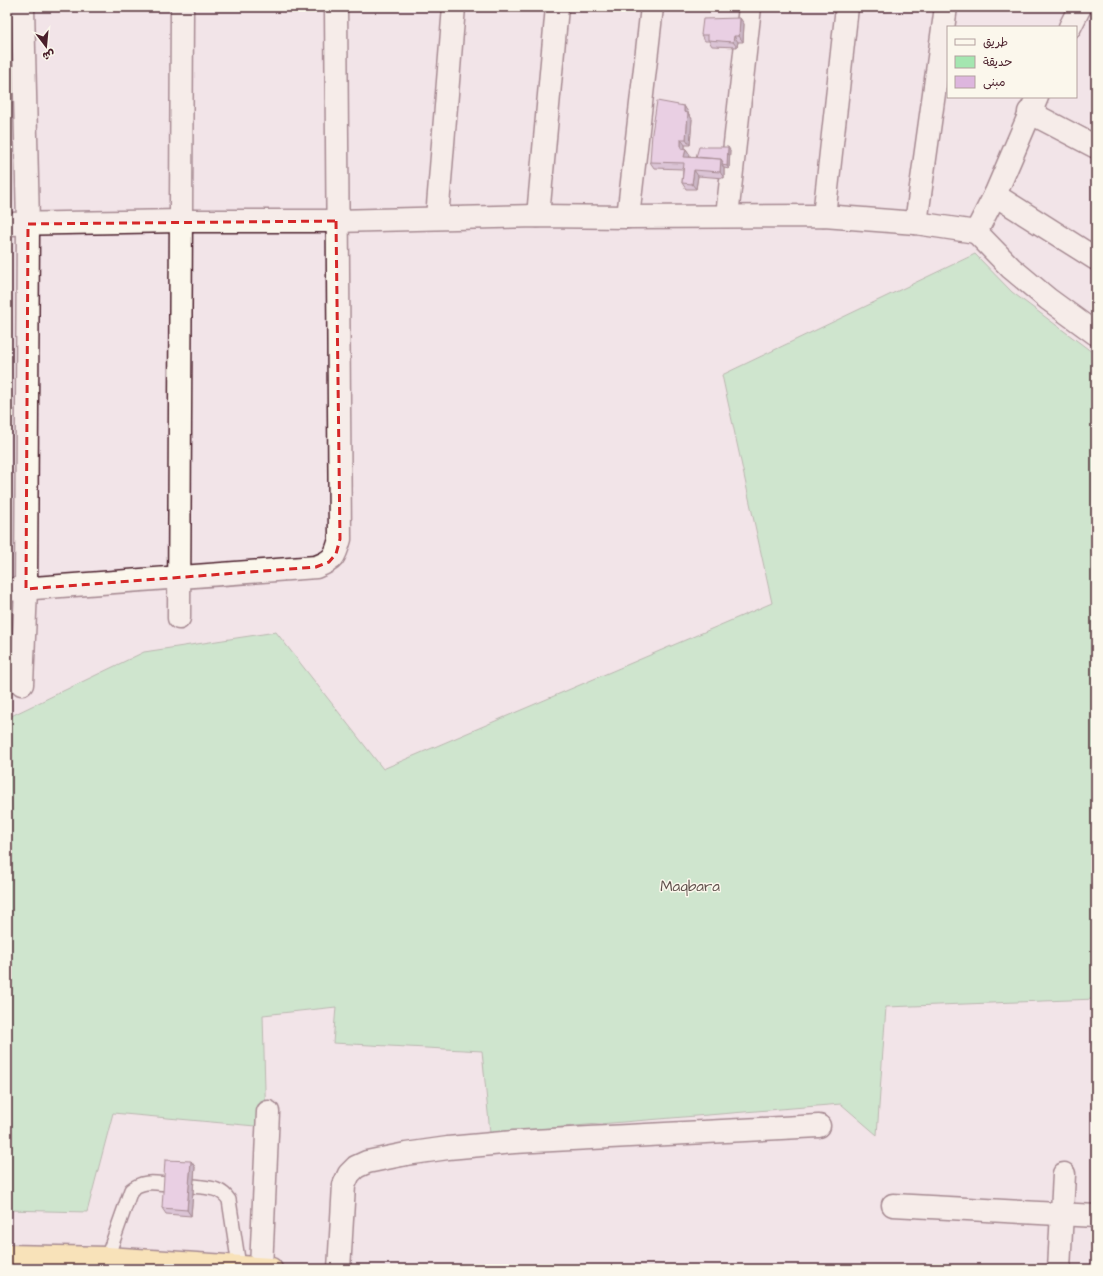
<svg xmlns="http://www.w3.org/2000/svg" width="1103" height="1276" font-family="'Architects Daughter','Playpen Sans Arabic',sans-serif">
<style>
.green{fill:#a4e6b0;stroke:#77826e}
.lines{fill:none;stroke-linecap:round;stroke-linejoin:round}
.lane-casing{stroke:#4a1f2b;stroke-width:16}
.street-casing{stroke:#4a1f2b;stroke-width:25}
.highway-casing{stroke:#4a1f2b;stroke-width:25}
.lane{stroke:#fbf7ec;stroke-width:13}
.street{stroke:#fbf7ec;stroke-width:22}
.highway{stroke:#fedf80;stroke-width:22}
.wall{fill:#be9dbf;stroke:#4a1f2b}
.shaded-wall{fill:#9b7f9b;stroke:#4a1f2b}
.building{fill:#ddb6de;stroke:#4a1f2b}
.marked{fill:none;stroke:#d62828;stroke-width:3;stroke-dasharray:8 5;stroke-linejoin:round}
.labels{text-anchor:middle;dominant-baseline:central;stroke-width:3;stroke-linejoin:round;paint-order:stroke}
.park-label{font-size:15px;fill:#60514c;stroke:#fbf7ec}
</style>
<rect width="100%" height="100%" fill="#f2e4e8"/>
<filter id="ink" filterUnits="userSpaceOnUse"><feTurbulence type="fractalNoise" baseFrequency=".025" numOctaves="2"/><feDisplacementMap in="SourceGraphic" scale="8" xChannelSelector="R" yChannelSelector="G"/><feConvolveMatrix kernelMatrix="1 2 1 2 8 2 1 2 1" color-interpolation-filters="sRGB"/></filter>
<g filter="url(#ink)">
<path class="green" d="M975,254L1012,292L1096,355V999L886,1007L877,1135L841,1104L490,1133L482,1051L333,1043L336,1007L263,1015L266,1127L113,1113L87,1212L7,1210V718L144,652L276,632L383,769L772,603L722,375Z"/>
<g class="lines">
<defs>
<g id="lane">
<path d="M193,1186C208,1188 221,1187 229,1200L239,1266"/>
<path d="M107,1258L131,1190C143,1180 154,1183 168,1184"/>
</g>
<g id="street">
<path d="M1070,27L1080,7"/>
<path d="M1029,112L1096,147"/>
<path d="M995,195L1096,259"/>
<path d="M538,216L557,7"/>
<path d="M727,216L750,7"/>
<path d="M824,216L847,7"/>
<path d="M628,217L652,7"/>
<path d="M437,218L454,7"/>
<path d="M916,223L946,7"/>
<path d="M7,224L181,221H336L538,216L628,217L824,216L916,223L976,232L995,195L1037,97"/>
<path d="M976,232L1011,268L1048,299L1096,334"/>
<path d="M7,590L316,567C334,560 335,557 340,539L336,7"/>
<path d="M179,618L182,7"/>
<path d="M22,684L26,589L28,224L23,7"/>
<path d="M893,1205L1096,1216"/>
<path d="M261,1268L268,1112"/>
<path d="M339,1269L344,1185L349,1174L356,1167L367,1162L406,1154L448,1148L514,1142L819,1126"/>
<path d="M1059,1269L1064,1174"/>
</g>
<path id="highway" d="M7,1256L107,1258L271,1269"/>
</defs>
<use href="#lane" class="lane-casing"/>
<use href="#street" class="street-casing"/>
<use href="#highway" class="highway-casing"/>
<use href="#lane" class="lane"/>
<use href="#street" class="street"/>
<use href="#highway" class="highway"/>
</g>
<g class="wall">
<path d="M740,18L744,24L743,42H738L737,47L712,46L709,41H705L701,35Z"/>
<path d="M684,106L692,119L690,145H685V149H686L690,155L689,157H696L730,150L729,169L724,168V178L698,176L696,189H686L682,183L683,169L654,168L650,162Z"/>
<path d="M191,1161L195,1167L191,1216L166,1214L162,1208Z"/>
</g>
<g class="shaded-wall">
<path d="M740,18L744,24L743,42L739,36Z"/>
<path d="M734,36L738,42L737,47L733,42Z"/>
<path d="M684,106L688,112V118L684,112Z"/>
<path d="M688,113L692,119L690,145L686,139Z"/>
<path d="M681,139L685,145V154L681,148Z"/>
<path d="M728,147L730,150L729,169L727,166Z"/>
<path d="M686,149L690,155L688,163L684,157Z"/>
<path d="M721,159L725,164L722,165L724,168V178L720,172Z"/>
<path d="M694,170L698,176L696,189L692,184Z"/>
<path d="M191,1161L195,1167L191,1216L187,1210Z"/>
</g>
<g class="building">
<path d="M740,18L739,36H734L733,42L708,40V35H701L703,19Z"/>
<path d="M657,101L684,106V112L688,113L686,139H681V148L686,149L684,157L721,159L720,172L694,170L692,184L682,183L684,163L650,162L652,133Z"/>
<path d="M699,147H728L727,166L722,165L723,162L721,159L696,157Z"/>
<path d="M165,1160L191,1161L187,1210L162,1208Z"/>
</g>
</g>
<path d="M0 0H1103V1276H0ZM336,221L340,539L336,554L329,562L316,567L26,589L28,224Z" fill="#f2e4e8" fill-opacity=".55" fill-rule="evenodd"/>
<path class="marked" d="M336,221L340,539L336,554L329,562L316,567L26,589L28,224Z"/>
<g class="labels">
<g class="park-label">
<text x="690" y="886">Maqbara</text>
</g>
</g>
<rect width="1103" height="1276" fill="none" stroke="#fbf7ec" stroke-width="24"/>
<rect x="12" y="12" width="1079" height="1252" fill="none" stroke="#4a1f2b" stroke-width="1.5" filter="url(#ink)"/>
<rect x="947" y="26" width="130" height="72" fill="#fbf7ec" stroke="#b4a19f"/>
<rect x="955" y="39" width="20" height="6" fill="#fbf7ec" stroke="#b4a19f"/>
<text x="983" y="46" font-size="12" fill="#4a1f2b">طريق</text>
<rect x="955" y="56" width="20" height="12" fill="#a4e6b0" stroke="#b4a19f"/>
<text x="983" y="66" font-size="12" fill="#4a1f2b">حديقة</text>
<rect x="955" y="76" width="20" height="12" fill="#ddb6de" stroke="#b4a19f"/>
<text x="983" y="86" font-size="12" fill="#4a1f2b">مبنى</text>
<g transform="translate(46 46) rotate(164)" stroke="#fbf7ec" stroke-width="3" paint-order="stroke">
<path d="M0-3L7 15L0 10L-7 15Z" fill="#4a1f2b"/>
<text y="-6" font-size="11" font-weight="bold" text-anchor="middle" fill="#4a1f2b">ش</text>
</g>
</svg>
